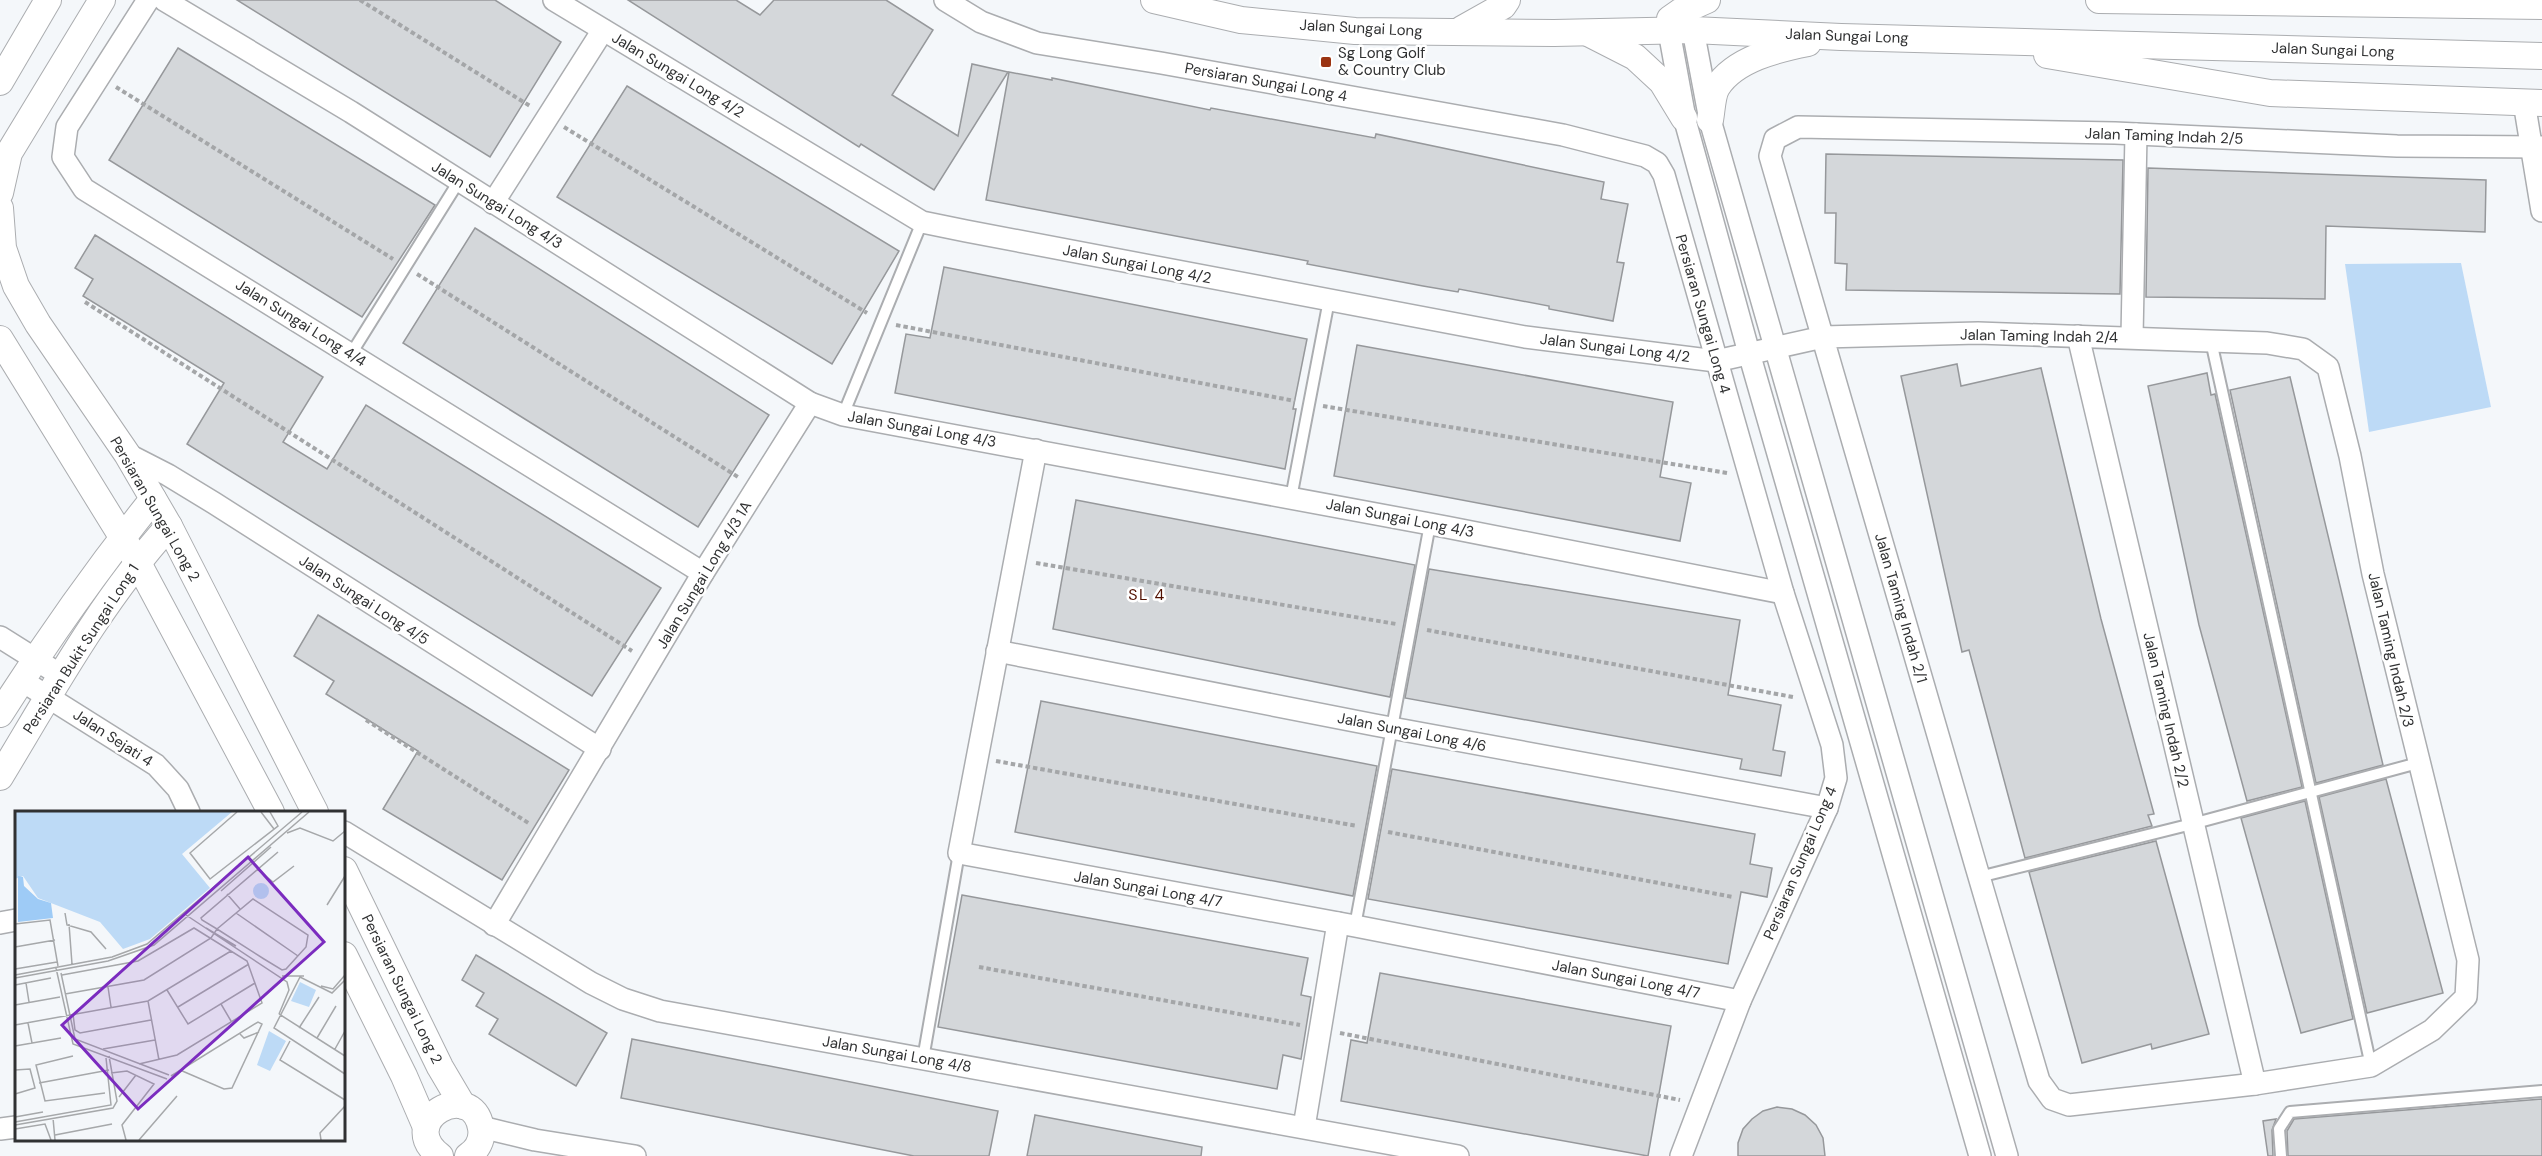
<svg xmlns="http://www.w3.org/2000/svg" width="2542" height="1156" font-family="'DM Sans',sans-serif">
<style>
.green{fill:#bddaf6}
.building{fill:#d4d7da;stroke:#96989b;stroke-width:1.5}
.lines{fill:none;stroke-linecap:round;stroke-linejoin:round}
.service-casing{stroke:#abadb0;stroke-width:14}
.minor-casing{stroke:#abadb0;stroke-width:24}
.tertiary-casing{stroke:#abadb0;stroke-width:28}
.path{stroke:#a4a6a8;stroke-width:4;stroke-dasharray:4.5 3;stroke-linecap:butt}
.service{stroke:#fff;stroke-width:10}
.minor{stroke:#fff;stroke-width:21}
.tertiary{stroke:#fff;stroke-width:26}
.poi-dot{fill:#9b3412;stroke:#fff;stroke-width:2}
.labels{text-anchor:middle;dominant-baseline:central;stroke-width:5;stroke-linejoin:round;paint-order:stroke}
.street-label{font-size:15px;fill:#303132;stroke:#fff}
.poi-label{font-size:15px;fill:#303132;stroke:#fff;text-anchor:start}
.neighbourhood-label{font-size:16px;letter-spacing:1.5px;fill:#511000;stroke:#fff}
.inset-road{fill:none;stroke:#a6a8aa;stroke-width:1.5}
.view{fill:#7b2cbf;fill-opacity:0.15;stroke:#7b2cbf;stroke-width:3}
.inset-edge{fill:none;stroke:#303132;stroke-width:3}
</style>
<rect width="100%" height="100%" fill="#f4f7fa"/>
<path class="green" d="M2461,263L2491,407L2369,432L2345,264Z"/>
<g class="building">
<path d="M237,0H495L561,42L490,157Z"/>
<path d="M628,0H736L760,15L774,0H886L933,30L892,95L958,136L972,64L1008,72L934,190L861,144L859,147Z"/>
<path d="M178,48L435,205L362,317L109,160Z"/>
<path d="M1009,72L1052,80V78L1210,110L1211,108L1375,138L1376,134L1604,182L1601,199L1628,204L1617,262L1624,263L1613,321L1549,309V306L1459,289L1458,292L1423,286L1307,264L1308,261L986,200Z"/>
<path d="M627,86L899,251L832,364L557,197Z"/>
<path d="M1826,154L2123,160L2120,294L1846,290L1847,264L1835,263L1836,213H1825Z"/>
<path d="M2148,168L2486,180L2485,232L2326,226L2325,299L2146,297Z"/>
<path d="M475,228L769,415L698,527L403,343Z"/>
<path d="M95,235L323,377L283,442L327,469L366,405L661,588L592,696L187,444L224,383L83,296L93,279L75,268Z"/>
<path d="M944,267L1307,339L1293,409H1296L1285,469L895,393L906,334L930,338Z"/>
<path d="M1357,345L1673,402L1660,477L1691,483L1680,541L1334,476Z"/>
<path d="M1957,364L1961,386L2041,368L2101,619L2154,814L2148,815L2152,826L2025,858L1969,650L1962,652L1901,376Z"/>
<path d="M2207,373L2211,395L2215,394L2302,787L2247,801L2199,625L2148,386Z"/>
<path d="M2290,377L2383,765L2316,783L2230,390Z"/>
<path d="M1076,500L1415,565L1390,697L1053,629Z"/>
<path d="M1429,569L1740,620L1728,695L1781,705L1773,750L1785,752L1781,776L1740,769L1742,759L1405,698Z"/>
<path d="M318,615L569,770L502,880L383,809L418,751L326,694L334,681L294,656Z"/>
<path d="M1041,701L1377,766L1353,896L1015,832Z"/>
<path d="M1392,769L1755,834L1750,864L1772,868L1767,897L1741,892L1728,964L1368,899Z"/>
<path d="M2386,779L2443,993L2367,1013L2319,797Z"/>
<path d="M2305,801L2353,1019L2301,1033L2241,818Z"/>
<path d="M2156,841L2209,1034L2152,1049L2151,1044L2082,1063L2029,872Z"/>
<path d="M962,895L1308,958L1301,995L1311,997L1301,1059L1283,1055L1277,1089L938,1027Z"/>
<path d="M476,955L607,1033L576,1086L489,1034L498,1019L476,1006L484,993L462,980Z"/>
<path d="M1380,973L1671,1026L1648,1156L1341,1101L1351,1040L1367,1043Z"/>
<path d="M632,1039L998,1111L989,1156H914L621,1098Z"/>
<path d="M2542,1099V1156H2288L2287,1131L2294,1119Z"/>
<path d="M1777,1107L1792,1109L1805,1115L1816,1125L1823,1138L1825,1156H1738V1143L1743,1129L1752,1119L1763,1111Z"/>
<path d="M1035,1115L1202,1147L1201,1156H1027Z"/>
<path d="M2276,1119L2272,1130L2273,1156H2268L2263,1121Z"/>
</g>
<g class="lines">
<defs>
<g id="service">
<path d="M2211,341L2371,1066"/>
<path d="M351,354L459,181"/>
<path d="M843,415L922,222"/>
<path d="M1291,498L1329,300"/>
<path d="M1979,877L2192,824L2418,763"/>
<path d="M1355,926L1430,524"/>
<path d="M923,1059L959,853"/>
<path d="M2281,1156L2279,1129L2290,1112L2542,1091"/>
</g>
<g id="minor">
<path d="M148,0L67,127L63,157L84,189L703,573"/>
<path d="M164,0L351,112L810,403L843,415L1446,527L1783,593"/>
<path d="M554,0L922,222L966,231L1525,337L1716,361L1823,337L1978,333L2267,343L2303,349L2328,367L2350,456L2373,574L2468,960L2466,997L2432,1030L2371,1066L2255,1084L2069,1105L2052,1099L2039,1081C1948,773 1860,464 1770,156L1775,139L1798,127L2115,133L2397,146L2542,147"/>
<path d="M945,0L981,22L1037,43L1161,63L1563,135L1645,156L1657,163L1664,175L1783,593L1832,745L1836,778L1827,808L1740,1001L1681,1156"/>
<path d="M1693,30L1710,120L2007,1156"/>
<path d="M1669,31L1686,124L1749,353L1980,1156"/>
<path d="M2524,102L2542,211"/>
<path d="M493,203L603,30"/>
<path d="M2078,336L2255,1084"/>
<path d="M2132,337L2136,134"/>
<path d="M1036,450L959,853L1355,926L1740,1001"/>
<path d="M127,454L168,475L214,503L600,749"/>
<path d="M0,637L62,676"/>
<path d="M997,651L1375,725L1827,808"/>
<path d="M21,680L156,765L178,789L189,812"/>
<path d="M344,832L591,983L623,999L660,1011L1458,1156"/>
<path d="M0,923L16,920"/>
<path d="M494,925L703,573L810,403"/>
<path d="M481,1127L535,1140L635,1156"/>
<path d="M1304,1127L1338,923"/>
<path d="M0,1129L16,1127"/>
</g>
<g id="tertiary">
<path d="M1154,0L1241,20L1355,31L1554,33L1693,30L1841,37L2542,56"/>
<path d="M2099,0L2542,6"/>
<path d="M1462,29L1503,6L1507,0"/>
<path d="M1669,31L1670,19L1680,12L1707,0"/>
<path d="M1588,33L1635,57L1662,82L1684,118"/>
<path d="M2047,55L2270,93L2542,103"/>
<path d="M0,82L48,0"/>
<path d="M1710,120C1712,110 1712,95 1717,87C1735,59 1777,49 1808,43"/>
<path d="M0,193L9,153L102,0"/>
<path d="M0,208L3,248L16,286L38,324L127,454L169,526L315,812"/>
<path d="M0,339L137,561L271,812"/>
<path d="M0,714C47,640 98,568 153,499"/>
<path d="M0,777C52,691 101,601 169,526"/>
<path d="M344,870L440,1067L463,1106"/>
<path d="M344,955L404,1076L426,1127"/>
<path d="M440,1156C394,1121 472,1077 481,1128C483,1140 477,1150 468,1156"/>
</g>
</defs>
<use href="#service" class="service-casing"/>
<use href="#minor" class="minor-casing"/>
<use href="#tertiary" class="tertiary-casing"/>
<g class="path">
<path d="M360,0L530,106"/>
<path d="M116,87L393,259"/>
<path d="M564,127L867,313"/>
<path d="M417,274L738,477"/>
<path d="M85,302L632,651"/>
<path d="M896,325L1295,401"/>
<path d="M1323,406L1727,473"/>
<path d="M1036,563L1396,624"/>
<path d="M1427,630L1793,697"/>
<path d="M366,720L530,824"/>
<path d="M996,761L1357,826"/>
<path d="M1388,832L1733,897"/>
<path d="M979,967L1300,1025"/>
<path d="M1340,1033L1680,1100"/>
</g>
<use href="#service" class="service"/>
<use href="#minor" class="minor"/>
<use href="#tertiary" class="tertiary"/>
</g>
<rect class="poi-dot" x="1320" y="56" width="12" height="12" rx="3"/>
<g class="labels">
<g class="street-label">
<text transform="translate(1361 28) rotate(3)">Jalan Sungai Long</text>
<text transform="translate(1847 36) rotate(2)">Jalan Sungai Long</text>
<text transform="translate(2333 50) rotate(2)">Jalan Sungai Long</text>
<text transform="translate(678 75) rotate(31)">Jalan Sungai Long 4/2</text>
<text transform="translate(1266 82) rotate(10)">Persiaran Sungai Long 4</text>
<text transform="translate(2164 136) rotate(2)">Jalan Taming Indah 2/5</text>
<text transform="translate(497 205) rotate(32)">Jalan Sungai Long 4/3</text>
<text transform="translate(1137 264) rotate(11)">Jalan Sungai Long 4/2</text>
<text transform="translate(1703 314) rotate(74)">Persiaran Sungai Long 4</text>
<text transform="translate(301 323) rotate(32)">Jalan Sungai Long 4/4</text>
<text transform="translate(2039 336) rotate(1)">Jalan Taming Indah 2/4</text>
<text transform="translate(1615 348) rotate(7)">Jalan Sungai Long 4/2</text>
<text transform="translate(922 429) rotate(10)">Jalan Sungai Long 4/3</text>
<text transform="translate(155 509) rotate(60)">Persiaran Sungai Long 2</text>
<text transform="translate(1400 518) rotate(11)">Jalan Sungai Long 4/3</text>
<text transform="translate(704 575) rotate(-59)">Jalan Sungai Long 4/3 1A</text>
<text transform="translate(364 600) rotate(33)">Jalan Sungai Long 4/5</text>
<text transform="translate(1901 608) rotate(74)">Jalan Taming Indah 2/1</text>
<text transform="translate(81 649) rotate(-57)">Persiaran Bukit Sungai Long 1</text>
<text transform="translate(2391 650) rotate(77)">Jalan Taming Indah 2/3</text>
<text transform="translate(2166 710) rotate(77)">Jalan Taming Indah 2/2</text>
<text transform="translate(1412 732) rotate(11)">Jalan Sungai Long 4/6</text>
<text transform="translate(113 738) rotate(33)">Jalan Sejati 4</text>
<text transform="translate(1800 863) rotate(-67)">Persiaran Sungai Long 4</text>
<text transform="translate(1148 889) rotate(10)">Jalan Sungai Long 4/7</text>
<text transform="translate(1626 979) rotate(11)">Jalan Sungai Long 4/7</text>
<text transform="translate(402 989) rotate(64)">Persiaran Sungai Long 2</text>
<text transform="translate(897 1054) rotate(10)">Jalan Sungai Long 4/8</text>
</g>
<g class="poi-label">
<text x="1338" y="53">Sg Long Golf<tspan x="1338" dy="17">&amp; Country Club</tspan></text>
</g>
<g class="neighbourhood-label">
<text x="1147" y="594">SL 4</text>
</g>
</g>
<g transform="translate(15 811)">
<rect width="330" height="330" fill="#f4f7fa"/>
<path d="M0,1H217L167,43L195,77L135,128L108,138L85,111L23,87L8,65L0,68ZM238 80a8 8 0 1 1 16 0a8 8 0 1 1-16 0ZM285,171L301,179L294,196L276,190ZM254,220L271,230L255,260L242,254Z" fill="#bddaf6"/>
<path d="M3,65L8,66L9,75L23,88L36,92L38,107L3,111Z" fill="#9ecbf6"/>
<path class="inset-road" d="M222,1L175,42L195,68L263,15L255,1M246,1L259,18M272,22L285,17L318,30L330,20M242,58L258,71L279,55M206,80L256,36M212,83L225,98M312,94L330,65M50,102L52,114L76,121L91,138M221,102L283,145M171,104L272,171L274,179L264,203M0,113L35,109L43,155M54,113L57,153M191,117L221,135M0,136L40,129M41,157L58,233L152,268M0,158L42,151M46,162L60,228L154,264M0,164L97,146L132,133L287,1M47,164L123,150L179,117L232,150L247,192L162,244L124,253M267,165H289M0,167L93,150L139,134L294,1M330,169L317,182L285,166L259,217L330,263M11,172L14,191M0,174L36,167M306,175L318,178L330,164M93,176L96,196M152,179L173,213L240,172M50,183L129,169L196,127L202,118L238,88L293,124L291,136L271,158L267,159L249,148L202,118L187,109L186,107L263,41M133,190L144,249M206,193L216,210M0,194L45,186M163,196L234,153M58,203L60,219L65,222L136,209M264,203L330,245M13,212L17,232M0,214L133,190L216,140M284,217L304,186M225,223L229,227L244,221M302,227L321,195M275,230L265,249L330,289M0,235L46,227M88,238L140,229M320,238L330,220M58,245L21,254L30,290L90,282M0,259L15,258L20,277L0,283M96,262L112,260L139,273L107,314L111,329M156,265L243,211L247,213L217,277L209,278L165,259M24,272L94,259M104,286L121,264M0,306L28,301M38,307L40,329M0,311L96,294L91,247M0,314L98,297L102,290L94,245M0,318L30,313L36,329M40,324L97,313M124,329L162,285M306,329L305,322L330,295"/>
<path class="view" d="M233,46L309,131L123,298L47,214Z"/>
<rect width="330" height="330" class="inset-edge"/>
</g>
</svg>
